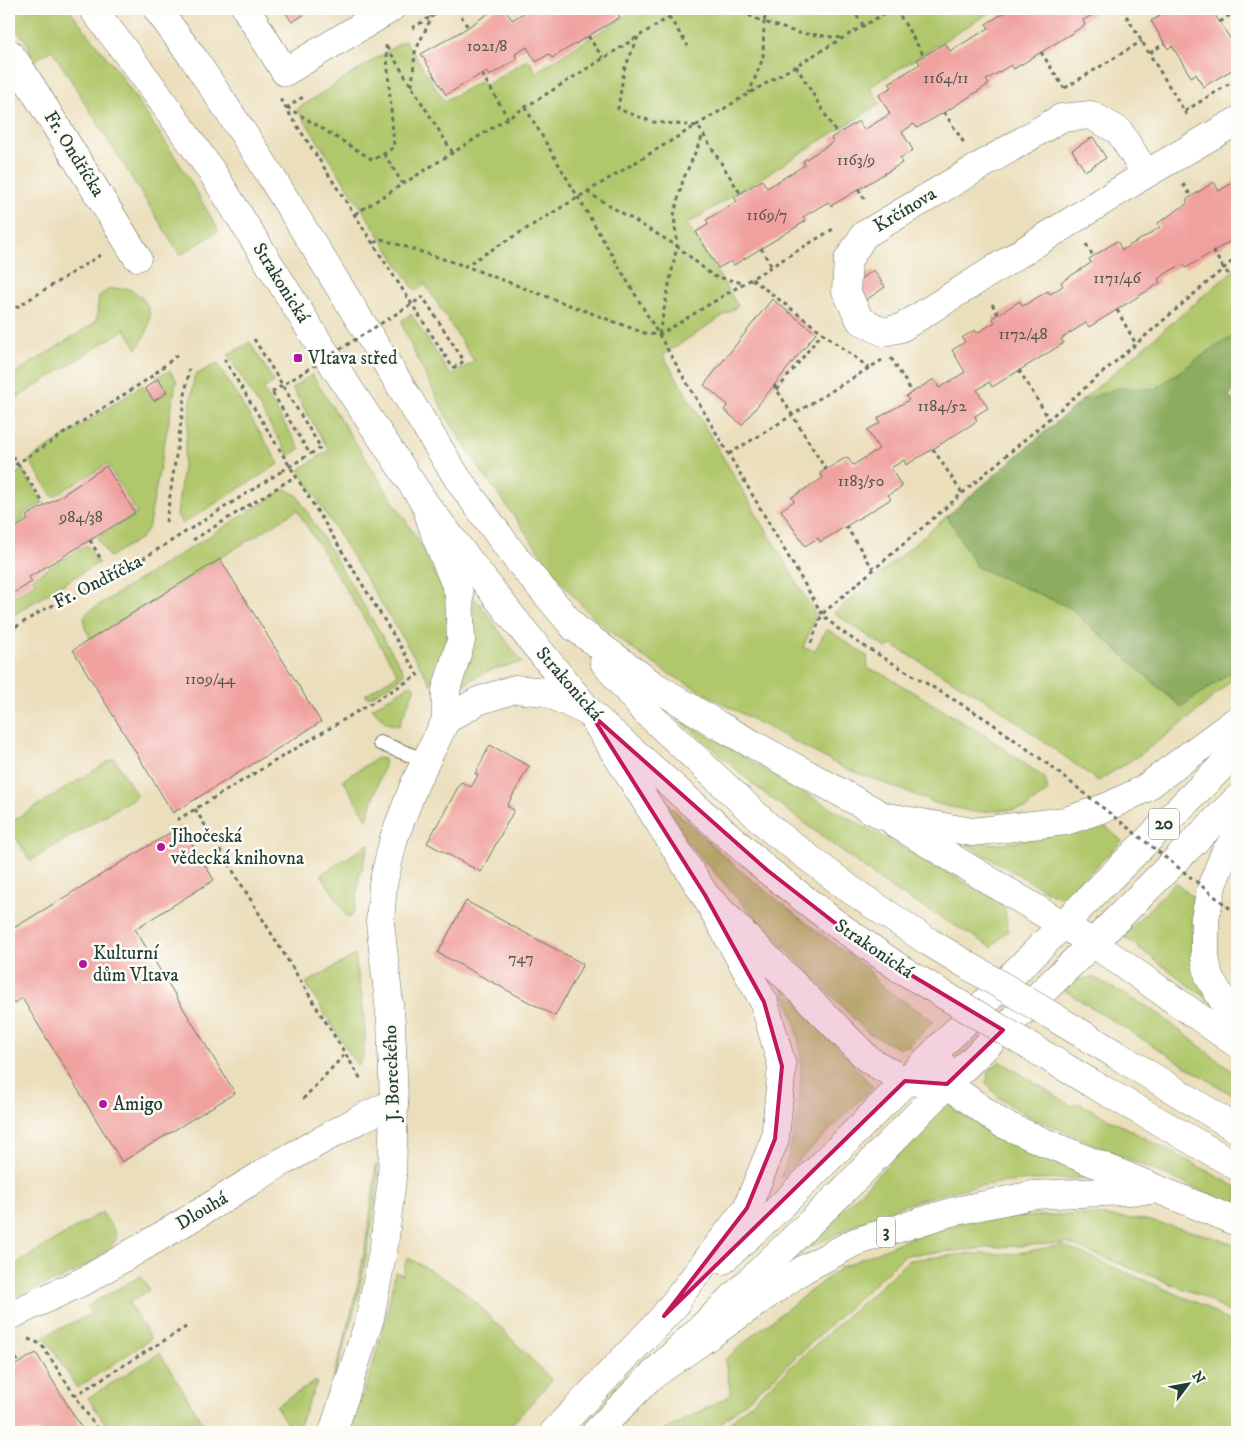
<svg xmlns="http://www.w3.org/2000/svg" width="1246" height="1441" font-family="'IM FELL DW Pica',serif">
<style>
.green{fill:#b1c76c;stroke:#688250}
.forest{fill:#8cac60;stroke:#56744a}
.building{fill:#f0a19f}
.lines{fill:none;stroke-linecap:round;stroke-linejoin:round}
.lane-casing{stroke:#667563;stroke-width:16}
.street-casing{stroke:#667563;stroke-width:29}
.secondary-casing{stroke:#667563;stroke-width:29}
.primary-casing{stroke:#667563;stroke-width:29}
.path{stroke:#667563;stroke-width:3;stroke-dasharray:4 4;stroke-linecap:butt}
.lane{stroke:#fff;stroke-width:14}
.street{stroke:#fff;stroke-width:28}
.secondary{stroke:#fff;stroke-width:28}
.primary{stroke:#fff;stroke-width:28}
.primary-bridge-casing{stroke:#667563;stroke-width:29;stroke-linecap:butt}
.path-bridge{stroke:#667563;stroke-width:3;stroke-dasharray:4 4;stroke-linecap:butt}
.primary-bridge{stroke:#fff;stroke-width:28}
.marked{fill:#c2185b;fill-opacity:0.2;stroke:#c2185b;stroke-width:4;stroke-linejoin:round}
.poi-dot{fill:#b5179e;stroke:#fdfcf7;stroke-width:2}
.labels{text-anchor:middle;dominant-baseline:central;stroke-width:5;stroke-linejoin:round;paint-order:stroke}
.number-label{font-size:16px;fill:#53564f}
.shield{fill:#fdfcf7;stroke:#62766e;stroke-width:1}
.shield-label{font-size:18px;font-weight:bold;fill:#1f3d34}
.street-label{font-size:19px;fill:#1f3d34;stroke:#fdfcf7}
.poi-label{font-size:19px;fill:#1f3d34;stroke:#fdfcf7;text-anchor:start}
</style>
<rect width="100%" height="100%" fill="#fdfcf7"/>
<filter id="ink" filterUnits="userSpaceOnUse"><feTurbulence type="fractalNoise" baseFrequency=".02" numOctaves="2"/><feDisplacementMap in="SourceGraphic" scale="10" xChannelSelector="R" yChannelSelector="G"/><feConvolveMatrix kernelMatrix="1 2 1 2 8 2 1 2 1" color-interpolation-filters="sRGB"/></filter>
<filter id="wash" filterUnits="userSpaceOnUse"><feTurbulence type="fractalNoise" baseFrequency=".0096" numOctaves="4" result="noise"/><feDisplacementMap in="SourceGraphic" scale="20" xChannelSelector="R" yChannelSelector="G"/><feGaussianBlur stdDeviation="1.12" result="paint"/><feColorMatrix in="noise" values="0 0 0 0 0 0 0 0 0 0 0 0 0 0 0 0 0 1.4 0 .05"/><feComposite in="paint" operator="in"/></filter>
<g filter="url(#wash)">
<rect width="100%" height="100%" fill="#ebdebb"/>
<g class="green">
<path d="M9,9H69L119,73L183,169L219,231L180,255L52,50L32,62L28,44L9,21Z"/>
<path d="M636,9H995L870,87L880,104L687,224L738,306L663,355L816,615L803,648L815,650L827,629L867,656L868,669L883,674L986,736L1045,778L1048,791L1025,809L973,812L938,804L842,767L731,708L666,672L635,651L605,628L582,606L559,579L480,469L446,416L414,352L404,330L402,320L411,314L451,376L474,361L425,284L416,291L412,286L297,109L405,40L444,101L481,81L485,86L528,59L536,72Z"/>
<path d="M1237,267V334L1209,351L1155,389H1118L1081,401Z"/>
<path d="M127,288C157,302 154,325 137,349L125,329L9,403V377L96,322L99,296L109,289Z"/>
<path d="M250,342L274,382L263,389L300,449L289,456L228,355Z"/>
<path d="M217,363L279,464L182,524L177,515L194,376Z"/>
<path d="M170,371L176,379V383L148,529L141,538L109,557L97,538L137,513L107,464L53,497L29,460L143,385L154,401L167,392L156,377Z"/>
<path d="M312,375L416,537L445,594L449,626L446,656L431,684L299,470L329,450L292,388Z"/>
<path d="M22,469L43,503L23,514L25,519L9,529V480Z"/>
<path d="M285,489L297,495L404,672L403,676L400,679L372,696L368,697L365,695L398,674L297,510L91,639L85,628L84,616L89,611Z"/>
<path d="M947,516L977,567L1069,607L1180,706L1237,668V675L1192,716L1141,754L1098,781L991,703L892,645L886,648L834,613Z"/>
<path d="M87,545L98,563L13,615L9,609V599L35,583L32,578Z"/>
<path d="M472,599H475L480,604L522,663C501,667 482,670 465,685L462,684C471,655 478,629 472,599Z"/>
<path d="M412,684L415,687L399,726L386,723L372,708Z"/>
<path d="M673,713C780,782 892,842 1004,904L1008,930L992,947L892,889L755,786Z"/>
<path d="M114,758L137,796L30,861L9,826V823Z"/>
<path d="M377,758L384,759V765L367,819L343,780Z"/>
<path d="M646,784L737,868L810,926L869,970L878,984L934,1021L909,1046L898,1048L867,1032L749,911L688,843Z"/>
<path d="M1100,822L1122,841L1064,898L1054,895L960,841L1001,844L1076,831Z"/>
<path d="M369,844L358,882L356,906L352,916L348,918L321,874Z"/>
<path d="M1175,882L1193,897L1192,940L1214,1004L1123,936Z"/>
<path d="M355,955C359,986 372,1036 360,1065L356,1064L306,983Z"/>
<path d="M1093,977L1153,1010L1237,1075V1098L1065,991L1072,981Z"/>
<path d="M781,984L873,1087L781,1178C798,1128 809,1072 794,1020C791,1008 785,996 781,984Z"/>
<path d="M1000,1061L1072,1106L1079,1103L1237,1187V1206L1028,1116L998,1097L986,1083L989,1071Z"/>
<path d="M949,1103L988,1133L1097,1176L1085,1178C1059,1180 1033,1179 1008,1182C939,1189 872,1213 812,1247L807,1246Z"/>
<path d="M376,1165C380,1181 375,1202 373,1218C362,1292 342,1358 317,1428L316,1432H313C319,1414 327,1397 333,1379C355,1309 369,1238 376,1165Z"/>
<path d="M102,1212L115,1232L116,1240C95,1268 49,1284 17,1296L9,1276V1268Z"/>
<path d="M1080,1214L1146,1220L1210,1236L1237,1246V1317L1200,1295L1066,1243L999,1247L905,1255L783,1369L711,1432H661L731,1395L725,1360L754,1334L842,1267L915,1236L976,1219Z"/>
<path d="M1062,1245L1202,1305L1237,1327V1432H719L909,1260L965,1254H1014Z"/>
<path d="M407,1257L463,1290L552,1380L505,1432H348C370,1382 386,1326 395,1272L403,1275Z"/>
<path d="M141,1276L149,1290L129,1303L151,1339L77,1388L44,1336L91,1314L87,1306Z"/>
<path d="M160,1353L208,1432H111L88,1398Z"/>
<path d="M316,1381L317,1382L296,1432H292L276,1406Z"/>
</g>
<path class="forest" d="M1237,334V388L1229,396L1237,405V668L1181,707L1069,607L977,567L947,516L1081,401L1118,388L1155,389L1209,351Z"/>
<g id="blocks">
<g class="building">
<path d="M283,9H313L292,22Z"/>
<path d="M495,9H505L512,20L530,9H623L617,13L620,17L552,58L549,54L536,62L527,47L515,54L517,59L489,76L486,71L446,95L421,54L462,31Z"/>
<path d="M1010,9H1093L1096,13L1083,20L1085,25L1014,69L1011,65L986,80L989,84L950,109L917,128L914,124L902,132L913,150L900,158L902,163L831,206L828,202L803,217L806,221L734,265L731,261L718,268L696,232L709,224L706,220L737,201L734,197L762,180L767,188L805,165L803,161L833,142L831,138L859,121L864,130L890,114L879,95L892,87L889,83L920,64L917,60L924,56L945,43L950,51L989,28L986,24Z"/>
<path d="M1156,9H1211L1237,49L1233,52L1237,60V67L1203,87L1196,74L1191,77L1172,46L1168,49L1151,21L1160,16Z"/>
<path d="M1093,137L1106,158L1085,171L1072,150Z"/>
<path d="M1237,180V237L1186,268L1183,264L1170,271L1158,279L1160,283L1089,327L1086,323L1073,331L1061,339L1064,343L992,387L989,382L977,390L988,408L975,416L977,421L933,449L906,465L904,460L891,468L902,487L888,495L891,499L820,542L818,538L805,546L781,510L794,501L792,497L823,478L820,473L847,457L853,465L879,449L867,430L880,423L878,418L909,400L906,396L934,379L939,388L965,372L952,350L965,342L962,338L975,330L977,333L995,322L992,318L1020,301L1023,306L1048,291L1050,294L1063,286L1061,282L1091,263L1089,259L1117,241L1122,250L1148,235L1160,227L1158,223L1188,203L1186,200L1214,182L1219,191Z"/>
<path d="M874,270L885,287L866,300L855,282Z"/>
<path d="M772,299L816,333L742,425L724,410L728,405L704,385Z"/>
<path d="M158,379L167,392L154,401L145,388Z"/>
<path d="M106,466L135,513L29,577L32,582L9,596V532L28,520L26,516L55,500Z"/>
<path d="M220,559L321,722L173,813L73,650Z"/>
<path d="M490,745L529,766L507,806L514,810L481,872L427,843L461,782L471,787L478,775L475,774Z"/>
<path d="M181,826L214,880L135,929L235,1093L122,1162L22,998L9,1006V931Z"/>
<path d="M466,901L583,964L555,1016L438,953Z"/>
<path d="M36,1353L84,1432H9V1369Z"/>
</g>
</g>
</g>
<g filter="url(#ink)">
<use href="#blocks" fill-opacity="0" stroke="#667563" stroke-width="1"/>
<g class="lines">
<defs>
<path id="lane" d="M380,743L426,761"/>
<g id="street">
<path d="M246,9L285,72L390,9"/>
<path d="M9,53L20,68L137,257"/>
<path d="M1146,174L1119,131L1091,115L1061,118L864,235L848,260L846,291L860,320L883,332L901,328L1146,174L1237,121"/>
<path d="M446,720L478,701L515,689L546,692L590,713"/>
<path d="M9,1316L88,1279L198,1214L282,1162L358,1120L394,1103"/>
<path d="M333,1432L370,1318L384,1245L392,1178L394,1103L391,1022L380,922L383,884L394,838L415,783L446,720V690L461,641L459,593L436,537L427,509"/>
</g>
<g id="secondary">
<path d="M93,9L150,84L212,172L320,345L426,505L510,614L590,713L705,895L764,1002L782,1066L775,1139L747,1208L664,1316"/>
<path d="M157,9L194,59L259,157L458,479L515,557L574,627"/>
<path d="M723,1260L781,1206L936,1051"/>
<path d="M554,1432L677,1303"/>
<path d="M596,1432L649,1378L846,1188L947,1084"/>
</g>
<g id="primary">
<path d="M574,627L653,685L718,725L883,816L972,832L1066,821L1107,807L1144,789L1237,720"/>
<path d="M604,662L642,708L771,829L851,890L929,942"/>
<path d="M590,713L767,870L835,923L901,969"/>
<path d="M896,824L1093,943L1237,1044"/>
<path d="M1237,836L1225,853L1212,885L1205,918V957L1209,977L1237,1024"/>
<path d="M705,895L869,1060L905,1081L947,1084L1001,1123L1046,1143L1237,1222"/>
<path d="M1117,1055L1237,1129"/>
<path d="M1091,1083L1237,1166"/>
<path d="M947,1084L936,1051L1237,751"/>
<path d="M947,1084L1093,943L1237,799"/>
<path d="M649,1378L804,1269L855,1242L951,1212L1033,1195L1150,1190"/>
</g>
</defs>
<use href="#lane" class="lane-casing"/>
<use href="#street" class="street-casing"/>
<use href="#secondary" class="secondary-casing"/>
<use href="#primary" class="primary-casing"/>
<g class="path">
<path d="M457,9L467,26"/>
<path d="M734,9L764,22L763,58L749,93"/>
<path d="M767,9L764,22L799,33L842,38"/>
<path d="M852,9L864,26"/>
<path d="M892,9L748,94L465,266L647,334L659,335L822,614L837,628L854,640L986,719L1045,762"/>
<path d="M896,9L924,56"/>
<path d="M1122,9L1188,117"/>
<path d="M669,17L688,46"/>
<path d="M1220,22L1237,10"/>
<path d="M412,28L444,9"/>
<path d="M588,36L603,58"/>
<path d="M638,37L624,70L618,109L653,122L698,126L740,193"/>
<path d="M387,47L453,153"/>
<path d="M1041,52L1064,88"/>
<path d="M1150,53L1165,43"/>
<path d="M796,66L837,134"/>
<path d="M482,74L508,118"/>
<path d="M412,86L415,52L432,16"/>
<path d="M1065,88L1142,41"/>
<path d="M280,99L453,368L464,361L423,297"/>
<path d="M287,107L373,160L394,147L386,45"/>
<path d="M525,107L659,335L833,229"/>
<path d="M286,108L303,97"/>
<path d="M1185,111L1237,79"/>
<path d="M944,112L964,143"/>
<path d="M9,119L16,115"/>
<path d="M384,154L403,184"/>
<path d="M1183,184L1191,196"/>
<path d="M858,189L866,201"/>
<path d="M587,192L677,246L713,276L743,283"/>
<path d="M355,214L682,9"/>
<path d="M374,243L381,239L465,266"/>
<path d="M1086,244L1093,256"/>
<path d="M761,248L772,267"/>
<path d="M1213,251L1224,269L1237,283"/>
<path d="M752,279L869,368"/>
<path d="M992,304L998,314"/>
<path d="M1117,310L1136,344"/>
<path d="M9,312L102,254"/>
<path d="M659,334L677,246L674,215L683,180L703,135"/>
<path d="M254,339L321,448L310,454L272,392"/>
<path d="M891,358L912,392"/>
<path d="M1019,370L1049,419"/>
<path d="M774,385L826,470"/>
<path d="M777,390L822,333"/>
<path d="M933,449L962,493"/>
<path d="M9,450L44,504"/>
<path d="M729,454L882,360"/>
<path d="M9,470L18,463L148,379L180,353"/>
<path d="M166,522L189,369"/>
<path d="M846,526L870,564L874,568"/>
<path d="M90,540L102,561"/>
<path d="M193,540L296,476"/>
<path d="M9,631L45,609L114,577L282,471"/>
<path d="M811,643L822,614L1237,257"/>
<path d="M195,809L362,1081"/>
<path d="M177,820L418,675L224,359"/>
<path d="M303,1099L345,1054"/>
<path d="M28,1339L41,1344L99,1432"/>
<path d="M11,1351L19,1363"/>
<path d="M74,1396L186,1327"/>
</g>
<use href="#lane" class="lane"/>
<use href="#street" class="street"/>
<use href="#secondary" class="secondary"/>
<use href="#primary" class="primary"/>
<defs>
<g id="primary-bridge">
<path d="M929,942L1117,1055"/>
<path d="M901,969L1091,1083"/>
</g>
</defs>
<use href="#primary-bridge" class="primary-bridge-casing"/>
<g class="path-bridge">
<path d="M272,392L423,297"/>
<path d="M282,471L310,454"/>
<path d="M1045,762L1237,914"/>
</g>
<use href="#primary-bridge" class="primary-bridge"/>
</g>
</g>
<path class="marked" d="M590,713L767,870L835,923L901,969L1003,1030L947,1084L905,1081L664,1316L747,1208L775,1139L782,1066L764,1002L705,895Z"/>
<g class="poi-dot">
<rect x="293" y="353" width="10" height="10" rx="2.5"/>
<circle cx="161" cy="847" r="5"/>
<circle cx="83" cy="964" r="5"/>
<circle cx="103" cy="1104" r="5"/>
</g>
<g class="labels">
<g class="number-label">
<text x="487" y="46">1021/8</text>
<text x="946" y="78">1164/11</text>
<text x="856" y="160">1163/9</text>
<text x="767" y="215">1169/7</text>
<text x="1117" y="278">1171/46</text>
<text x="1023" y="334">1172/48</text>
<text x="942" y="406">1184/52</text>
<text x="861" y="481">1183/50</text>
<text x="81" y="517">984/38</text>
<text x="210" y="679">1109/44</text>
<text x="521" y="958">747</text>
</g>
<g class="shield">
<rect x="1149" y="808.5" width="30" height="31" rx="4"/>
<rect x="877" y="1216.5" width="18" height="31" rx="4"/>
</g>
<g class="shield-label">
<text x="1164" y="824">20</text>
<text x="886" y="1232">3</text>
</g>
<g class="street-label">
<text transform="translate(74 154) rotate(58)">Fr. Ondříčka</text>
<text transform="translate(905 210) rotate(-31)">Krčínova</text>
<text transform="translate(281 283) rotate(58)">Strakonická</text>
<text transform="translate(98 582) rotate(-27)">Fr. Ondříčka</text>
<text transform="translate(569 684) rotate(49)">Strakonická</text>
<text transform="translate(874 949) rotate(34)">Strakonická</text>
<text transform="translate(392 1073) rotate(-92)">J. Boreckého</text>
<text transform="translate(202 1211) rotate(-31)">Dlouhá</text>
</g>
<g class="poi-label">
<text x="308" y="358">Vltava střed</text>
<text x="171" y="836">Jihočeská<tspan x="171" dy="22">vědecká knihovna</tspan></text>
<text x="93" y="953">Kulturní<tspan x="93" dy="22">dům Vltava</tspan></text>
<text x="113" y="1104">Amigo</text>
</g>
</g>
<rect width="1246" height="1441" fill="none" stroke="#fdfcf7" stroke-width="30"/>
<g transform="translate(1188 1384) rotate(58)" stroke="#fdfcf7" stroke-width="4" paint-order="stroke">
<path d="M0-4L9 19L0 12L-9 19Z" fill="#1f3d34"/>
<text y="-8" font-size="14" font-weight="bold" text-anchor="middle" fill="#1f3d34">N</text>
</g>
</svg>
